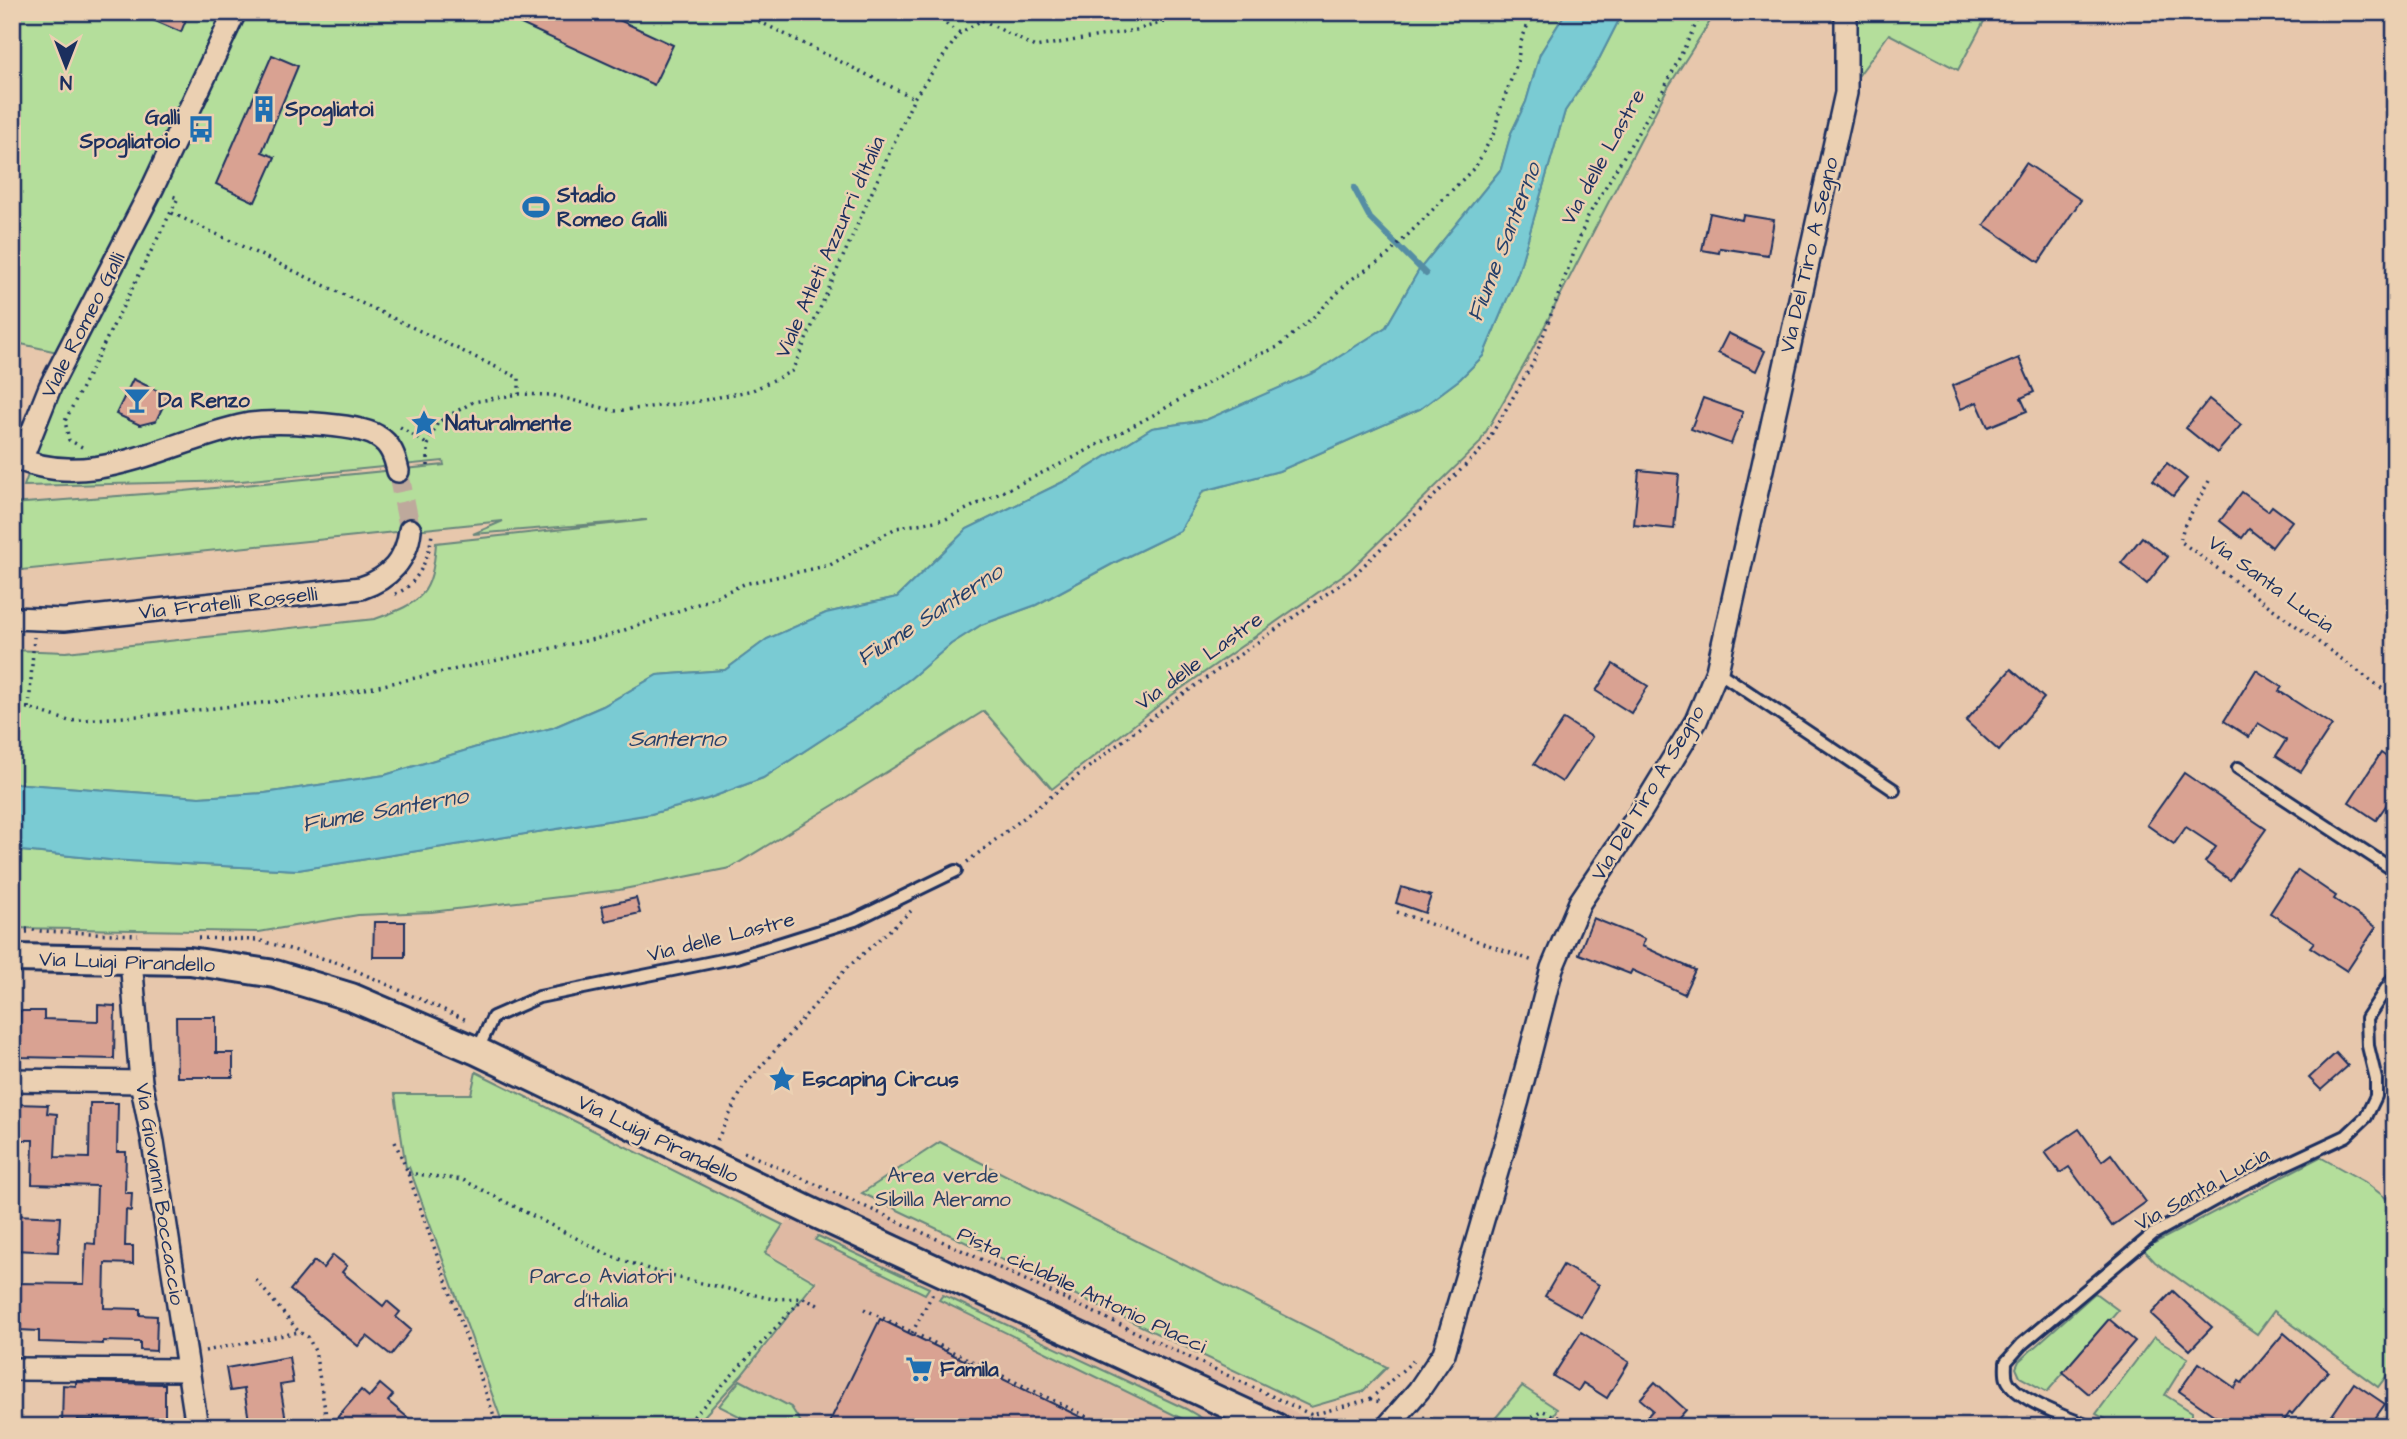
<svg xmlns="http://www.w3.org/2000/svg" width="2407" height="1439" font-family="'Architects Daughter',sans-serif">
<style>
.built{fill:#dfb9a3}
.green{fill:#b4de9b;stroke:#68867c;stroke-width:2}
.water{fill:#7acbd3;stroke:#548da4;stroke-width:2}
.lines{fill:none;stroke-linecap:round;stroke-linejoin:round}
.stream{stroke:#548da4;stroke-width:6}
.building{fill:#d9a292;stroke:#1b2f5e;stroke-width:2}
.minor-tunnel{stroke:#bea99c;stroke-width:21;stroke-dasharray:21 10;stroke-linecap:butt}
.service-casing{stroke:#1b2f5e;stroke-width:16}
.minor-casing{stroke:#1b2f5e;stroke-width:26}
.tertiary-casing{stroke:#1b2f5e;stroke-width:32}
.path{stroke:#1b2f5e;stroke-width:3.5;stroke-dasharray:2 5;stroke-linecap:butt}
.service{stroke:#ebd0b2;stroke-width:10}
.minor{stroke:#ebd0b2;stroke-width:21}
.tertiary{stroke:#ebd0b2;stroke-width:26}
.labels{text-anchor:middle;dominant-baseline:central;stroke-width:5;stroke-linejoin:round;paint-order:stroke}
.poi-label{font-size:21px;font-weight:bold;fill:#1b2f5e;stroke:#ebd0b2;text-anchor:start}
.street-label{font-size:21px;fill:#1b2f5e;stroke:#ebd0b2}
.park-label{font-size:21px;fill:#2a4064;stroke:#ebd0b2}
.water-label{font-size:23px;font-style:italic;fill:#243f6a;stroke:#ebd0b2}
</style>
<rect width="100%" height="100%" fill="#e7c7ac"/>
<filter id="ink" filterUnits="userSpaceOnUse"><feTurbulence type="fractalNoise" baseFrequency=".0143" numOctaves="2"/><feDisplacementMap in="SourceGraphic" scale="14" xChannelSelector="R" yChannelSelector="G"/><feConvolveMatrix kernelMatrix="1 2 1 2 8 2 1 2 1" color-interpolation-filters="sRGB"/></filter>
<g filter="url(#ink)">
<path class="built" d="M812,1185L1066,1293L1225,1373L1322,1427H761L719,1406L818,1281L766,1252Z"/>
<g class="green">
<path d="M12,12H1566L1540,54L1526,102L1511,133L1501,169L1419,270L1386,327L1315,373L1206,420L1152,428L1073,477L967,529L897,597L826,613L767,639L725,670L657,675L603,706L552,728L490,743L385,775L265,793L199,797L12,783V650L66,652L375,619C423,602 432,595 436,543L647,520L473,534L503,521L12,571V504L184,491L444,465L443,461L241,481L24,486L71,355L12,342Z"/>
<path d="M1623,12H1716L1667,89L1527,360L1479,444L1350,570L1172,695L1052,789L984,711L842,800L730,868L619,890L431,912L358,915L259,932L12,928V850L110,860L298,870L651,814L707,799L763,778L858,716L911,678L951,644L981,625L1036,605L1116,562L1180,531L1203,491L1279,471L1420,409L1460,379L1483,356L1518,273L1565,111L1597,63Z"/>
<path d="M1855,12H1989L1958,70L1889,34L1851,86Z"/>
<path d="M476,1072L783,1225L765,1253L815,1282L741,1376L694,1427H504L409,1167L406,1168L395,1094H471Z"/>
<path d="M940,1142L1387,1367L1362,1392L1311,1407L862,1193Z"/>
<path d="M2320,1157L2365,1182L2395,1205V1365L2378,1387L2274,1311L2257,1334L2155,1262L2143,1249Z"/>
<path d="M818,1236L929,1288L925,1294L815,1240Z"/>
<path d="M2095,1293L2118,1310L2047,1392L2020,1377L2016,1368L2019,1361Z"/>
<path d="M943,1295L1186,1409L1217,1427H1199L939,1300Z"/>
<path d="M2154,1337L2188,1358L2165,1395L2192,1412V1427H2120L2096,1414Z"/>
<path d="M740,1380L791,1407L802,1424V1427H761L719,1406Z"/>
<path d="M1522,1386L1557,1409L1546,1427H1488Z"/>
</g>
<path class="water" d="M1566,12H1623L1597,63L1565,111L1518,273L1483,356L1460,379L1420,409L1279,471L1203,491L1180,531L1116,562L1036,605L981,625L951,644L911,678L858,716L763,778L707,799L651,814L298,870L110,860L12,850V783L199,797L265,793L385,775L490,743L552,728L603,706L657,675L725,670L767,639L826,613L897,597L967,529L1073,477L1152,428L1206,420L1315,372L1386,327L1419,270L1501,169L1511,133L1526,102L1540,54Z"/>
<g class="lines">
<path class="stream" d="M1354,188L1370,218L1426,274"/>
</g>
<g class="building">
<path d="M134,12H189L181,32Z"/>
<path d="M495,12H602L673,45L654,85Z"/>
<path d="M272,55L298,66L262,152L275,157L255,202L216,184Z"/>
<path d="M2026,163L2081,200L2039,262L1984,225Z"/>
<path d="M1710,213L1742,220L1743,215L1774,220L1768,255L1720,248L1719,253L1702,250Z"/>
<path d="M1728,333L1765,351L1756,371L1718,353Z"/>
<path d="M2019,358L2034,392L2021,398L2027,411L1988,427L1977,402L1961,409L1952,386Z"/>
<path d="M133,379L168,396L156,421L140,425L116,414Z"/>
<path d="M1703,398L1743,412L1731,444L1691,429Z"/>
<path d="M2209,399L2241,425L2217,453L2186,428Z"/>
<path d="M2167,463L2187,479L2173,496L2153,480Z"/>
<path d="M1639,470L1679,474L1674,529L1634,525Z"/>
<path d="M2242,492L2268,511L2272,506L2292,521L2272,547L2249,529L2242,538L2220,521Z"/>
<path d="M2142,537L2168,557L2147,584L2121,563Z"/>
<path d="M1613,664L1648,686L1631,713L1596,691Z"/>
<path d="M2011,669L2044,698L1999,751L1966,721Z"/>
<path d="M2256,670L2282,687L2279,691L2332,725L2301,772L2276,756L2286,740L2258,723L2249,737L2224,721Z"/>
<path d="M1564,719L1592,737L1562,782L1534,764Z"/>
<path d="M2381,753L2395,763V809L2387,804L2376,820L2349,802Z"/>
<path d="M2184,773L2266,829L2230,880L2205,862L2216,847L2186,827L2174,844L2147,825Z"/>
<path d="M2298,870L2336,896L2334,899L2376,927L2347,971L2310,947L2314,942L2270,913Z"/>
<path d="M1401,887L1431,896L1425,913L1396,903Z"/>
<path d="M636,898L640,913L605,921L602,906Z"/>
<path d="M1593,918L1645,939L1642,946L1695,970L1684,994L1632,970L1630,974L1579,954Z"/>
<path d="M374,922H405V957H373Z"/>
<path d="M98,1005L115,1006L114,1059L19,1057L20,1011H44V1019L98,1021Z"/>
<path d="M176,1017H216V1053H233V1077H177Z"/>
<path d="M2336,1053L2348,1066L2321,1090L2309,1078Z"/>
<path d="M90,1103H118L117,1152H126L125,1193H132L131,1211L126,1210L125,1246H133V1264L105,1263L104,1308L140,1309V1315L157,1316L156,1351L140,1350V1342L103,1341V1344L39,1342V1331L19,1330V1283L84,1284L86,1243L95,1244L97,1186L32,1184L33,1140H15L17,1104L48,1105L47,1113L57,1114L55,1157L89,1158Z"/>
<path d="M2079,1129L2102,1161L2111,1154L2146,1202L2112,1226L2069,1167L2060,1173L2045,1152Z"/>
<path d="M15,1215L60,1217L58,1252L13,1250Z"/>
<path d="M333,1255L347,1266L342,1272L383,1306L387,1301L400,1312L396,1317L411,1330L391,1355L367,1336L358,1346L290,1290L314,1261L323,1268Z"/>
<path d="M1563,1265L1599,1285L1581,1316L1545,1296Z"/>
<path d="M2173,1291L2212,1327L2190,1350L2151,1314Z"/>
<path d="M880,1319L1101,1427H827Z"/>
<path d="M2109,1319L2135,1341L2089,1394L2063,1372Z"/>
<path d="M1581,1332L1629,1362L1607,1398L1583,1383L1578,1391L1553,1376Z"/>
<path d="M2284,1333L2328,1371L2292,1414L2290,1412L2280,1427H2231L2179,1391L2199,1363L2235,1388L2239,1381L2242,1383Z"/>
<path d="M289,1357L293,1383L280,1385L287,1427H250L244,1389L230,1391L226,1368Z"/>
<path d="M76,1382L165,1384V1418H94V1420L78,1419L77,1426L62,1425L63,1385L76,1386Z"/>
<path d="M1655,1382L1686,1410L1671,1427H1638L1653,1410L1640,1399Z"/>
<path d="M2354,1383L2385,1404L2369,1427H2324Z"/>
<path d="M380,1384L393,1395L388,1401L419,1427H345L336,1419L361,1390L369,1397Z"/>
</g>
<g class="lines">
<path class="minor-tunnel" d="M398,471L410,530"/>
<defs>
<g id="service">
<path d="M1717,671L1894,790"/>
<path d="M2238,768L2395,871"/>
<path d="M477,1051L493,1017L539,997L737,957L855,920L956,871"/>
<path d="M2090,1427C2070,1418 2015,1400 2007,1379C2005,1374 2006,1367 2006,1362L2022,1344L2153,1234L2243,1184L2346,1136L2366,1117L2376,1096V1079L2368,1046L2367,1018L2395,975"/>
</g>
<g id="minor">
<path d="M12,456C90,494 170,440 245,425C270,420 356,423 377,436C391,444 395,457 398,471"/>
<path d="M21,460L50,387L153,187L235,12"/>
<path d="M12,618L64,620L361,588C389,579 407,559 410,530"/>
<path d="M131,959L141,1082L153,1142L197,1427"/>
<path d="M12,1080L141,1082"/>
<path d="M12,1369L188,1370"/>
<path d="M1387,1427L1419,1390L1444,1353L1518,1100L1552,968L1580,902L1640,813L1696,721L1717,671L1846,93V12"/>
</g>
<path id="tertiary" d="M12,958L190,961L275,974L351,997L477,1051L814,1213L1276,1427"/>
</defs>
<use href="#service" class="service-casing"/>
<use href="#minor" class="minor-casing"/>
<use href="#tertiary" class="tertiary-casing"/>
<g class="path">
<path d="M740,12L914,98"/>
<path d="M940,12L943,22L960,33"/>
<path d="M1168,12L1171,21"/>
<path d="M982,20L1035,47L1136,30L1199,12"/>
<path d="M172,213L519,378V394"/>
<path d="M400,427L428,445"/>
<path d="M82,447L69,440L65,421L178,198L169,195"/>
<path d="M428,466V445L438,422L473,402L519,394L552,395L615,411L695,402L753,390L792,371L914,98L960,33L982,20L984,12"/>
<path d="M2209,481L2184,526L2180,541L2395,698"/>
<path d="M395,594C418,586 430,555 432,533"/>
<path d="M12,707L29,708L69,721L152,715L342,694L608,636L706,601L744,584L830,565L896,528L946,519L1071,459L1155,414L1253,357L1278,347L1317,314L1349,281L1387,256L1476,166L1495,131L1498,116L1518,60L1520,44L1533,12"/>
<path d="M29,708L34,637"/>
<path d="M967,862L1175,700L1355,574L1484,447L1533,363L1587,218L1665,87L1702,12"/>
<path d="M1397,912L1533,961"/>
<path d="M12,927L40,931L138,935"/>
<path d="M12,932H31"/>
<path d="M198,938L258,940L339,963L469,1021"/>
<path d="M717,1140L744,1086L846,969L911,911"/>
<path d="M395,1142L406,1168L498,1427"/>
<path d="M744,1152L957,1248L1312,1415L1370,1399L1383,1403"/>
<path d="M408,1173L463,1180L611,1256L666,1275L773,1299L803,1298L820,1306"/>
<path d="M256,1280L299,1332"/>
<path d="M864,1309L1094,1420"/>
<path d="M912,1333L933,1293"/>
<path d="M205,1351L299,1332L308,1337L315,1351L328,1427"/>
<path d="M1370,1399L1413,1361"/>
<path d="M1423,1417L1431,1420V1427"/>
<path d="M684,1427L803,1298"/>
<path d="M1310,1427L1312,1415"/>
<path d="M1513,1427L1543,1411L1575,1424"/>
</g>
<use href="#service" class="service"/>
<use href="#minor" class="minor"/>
<use href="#tertiary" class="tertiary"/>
</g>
</g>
<defs>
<symbol id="building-bare" viewBox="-9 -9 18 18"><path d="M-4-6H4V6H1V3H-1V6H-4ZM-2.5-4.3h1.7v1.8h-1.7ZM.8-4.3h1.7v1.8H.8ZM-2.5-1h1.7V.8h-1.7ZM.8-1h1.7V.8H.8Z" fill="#1f6fb2" stroke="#ebd0b2" stroke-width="2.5" paint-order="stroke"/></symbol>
<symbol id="bus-bare" viewBox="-9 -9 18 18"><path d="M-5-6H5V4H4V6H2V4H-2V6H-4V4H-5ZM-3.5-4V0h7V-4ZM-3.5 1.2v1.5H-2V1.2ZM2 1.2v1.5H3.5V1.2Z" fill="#1f6fb2" stroke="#ebd0b2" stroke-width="2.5" paint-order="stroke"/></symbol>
<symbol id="stadium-bare" viewBox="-9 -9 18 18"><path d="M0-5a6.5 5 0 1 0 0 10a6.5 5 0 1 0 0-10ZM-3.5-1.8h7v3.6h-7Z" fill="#1f6fb2" stroke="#ebd0b2" stroke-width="2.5" paint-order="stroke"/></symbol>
<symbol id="bar-bare" viewBox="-9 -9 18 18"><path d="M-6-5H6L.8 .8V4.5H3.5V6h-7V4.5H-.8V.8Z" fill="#1f6fb2" stroke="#ebd0b2" stroke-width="2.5" paint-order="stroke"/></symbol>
<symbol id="sight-bare" viewBox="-9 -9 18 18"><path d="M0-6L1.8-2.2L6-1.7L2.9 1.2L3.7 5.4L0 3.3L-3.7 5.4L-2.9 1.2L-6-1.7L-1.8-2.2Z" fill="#1f6fb2" stroke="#ebd0b2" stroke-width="2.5" paint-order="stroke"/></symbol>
<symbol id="supermarket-bare" viewBox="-9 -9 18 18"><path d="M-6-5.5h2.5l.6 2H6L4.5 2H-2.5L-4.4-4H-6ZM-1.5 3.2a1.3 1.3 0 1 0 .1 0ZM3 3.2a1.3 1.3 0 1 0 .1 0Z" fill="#1f6fb2" stroke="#ebd0b2" stroke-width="2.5" paint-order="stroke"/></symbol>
</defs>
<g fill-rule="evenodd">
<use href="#building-bare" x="245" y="90" width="38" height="38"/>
<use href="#bus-bare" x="182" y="110" width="38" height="38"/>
<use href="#stadium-bare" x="517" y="188" width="38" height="38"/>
<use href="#bar-bare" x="118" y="381" width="38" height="38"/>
<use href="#sight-bare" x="405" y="404" width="38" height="38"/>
<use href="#sight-bare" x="763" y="1060" width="38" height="38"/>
<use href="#supermarket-bare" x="900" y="1350" width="38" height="38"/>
</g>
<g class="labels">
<g class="poi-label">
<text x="285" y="109">Spogliatoi</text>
<text x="180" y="117" text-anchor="end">Galli<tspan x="180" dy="24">Spogliatoio</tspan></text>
<text x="557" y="195">Stadio<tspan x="557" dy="24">Romeo Galli</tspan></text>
<text x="158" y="400">Da Renzo</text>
<text x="445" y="423">Naturalmente</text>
<text x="803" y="1079">Escaping Circus</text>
<text x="940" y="1369">Famila</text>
</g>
<g class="street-label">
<text transform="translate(1603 157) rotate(-61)">Via delle Lastre</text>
<text transform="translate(830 247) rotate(-66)">Viale Atleti Azzurri d'Italia</text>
<text transform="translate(1809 255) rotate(-77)">Via Del Tiro A Segno</text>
<text transform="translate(83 325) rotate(-63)">Viale Romeo Galli</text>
<text transform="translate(2271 584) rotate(36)">Via Santa Lucia</text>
<text transform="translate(228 603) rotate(-6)">Via Fratelli Rosselli</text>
<text transform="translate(1199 661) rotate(-36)">Via delle Lastre</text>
<text transform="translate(1648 793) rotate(-59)">Via Del Tiro A Segno</text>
<text transform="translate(721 937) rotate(-14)">Via delle Lastre</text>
<text transform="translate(127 962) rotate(2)">Via Luigi Pirandello</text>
<text transform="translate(658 1139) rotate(26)">Via Luigi Pirandello</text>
<text transform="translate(2202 1189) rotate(-29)">Via Santa Lucia</text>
<text transform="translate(160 1194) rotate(81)">Via Giovanni Boccaccio</text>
<text transform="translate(1082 1290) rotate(25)">Pista ciclabile Antonio Placci</text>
</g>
<g class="park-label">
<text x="943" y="1175">Area verde<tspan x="943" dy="24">Sibilla Aleramo</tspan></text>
<text x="601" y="1276">Parco Aviatori<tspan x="601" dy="24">d'Italia</tspan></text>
</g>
<g class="water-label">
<text transform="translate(1504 242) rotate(-69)">Fiume Santerno</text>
<text transform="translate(930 615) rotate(-33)">Fiume Santerno</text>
<text x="677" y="739">Santerno</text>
<text transform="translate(385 810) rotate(-10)">Fiume Santerno</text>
</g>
</g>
<rect width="2407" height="1439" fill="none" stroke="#ebd0b2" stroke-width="42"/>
<rect x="21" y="21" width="2365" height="1397" fill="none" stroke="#1b2f5e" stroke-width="2.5" filter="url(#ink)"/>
<g transform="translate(66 66) rotate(180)" stroke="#ebd0b2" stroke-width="5" paint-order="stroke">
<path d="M0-5L12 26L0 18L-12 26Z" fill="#1b2f5e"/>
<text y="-10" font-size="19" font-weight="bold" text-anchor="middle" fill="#1b2f5e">N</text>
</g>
</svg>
